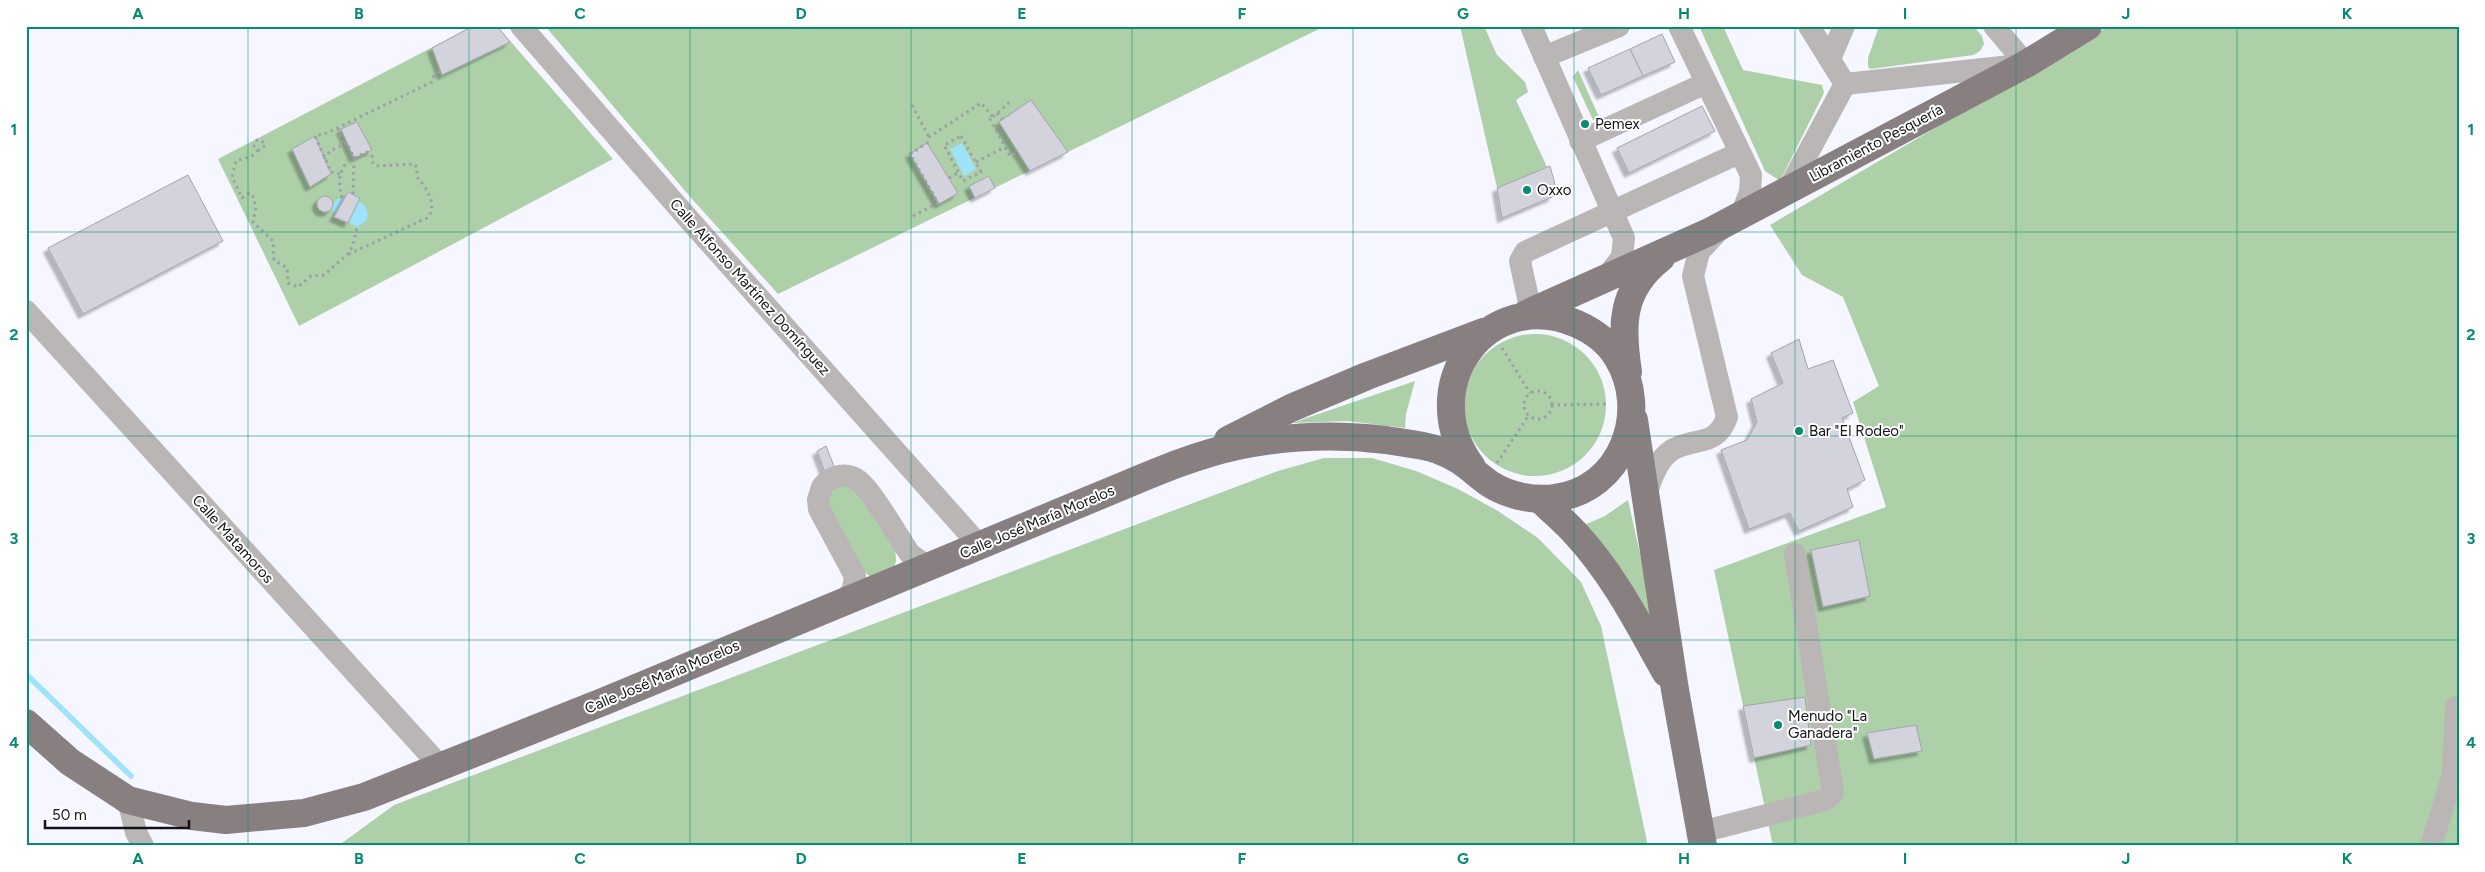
<svg xmlns="http://www.w3.org/2000/svg" width="2485" height="872" font-family="Figtree,sans-serif">
<style>
.green{fill:#add0a9}
.water{fill:#9de4fa}
.lines{fill:none;stroke-linecap:round;stroke-linejoin:round}
.stream{stroke:#9de4fa;stroke-width:5.5}
.building{fill:#d2d3dc;stroke:#a3a4ac;filter:url(#shadow)}
.path{stroke:#9e9fa6;stroke-width:3;stroke-dasharray:2.5 4;stroke-linecap:butt}
.minor{stroke:#bab6b6;stroke-width:22}
.major{stroke:#877f80;stroke-width:28}
.grid{fill:none;stroke:#068c72;stroke-width:1;stroke-opacity:0.55}
.poi-dot{fill:#068c72;stroke:#fff;stroke-width:2}
.labels{text-anchor:middle;dominant-baseline:central;stroke-width:4;stroke-linejoin:round;paint-order:stroke}
.poi-label{font-size:15px;fill:#121316;stroke:#fff;text-anchor:start}
.street-label{font-size:15px;fill:#121316;stroke:#fff}
.neatline{fill:none;stroke:#068c72;stroke-width:2}
.grid-label{font-size:16px;text-anchor:middle;font-weight:bold;fill:#068c72}
</style>
<defs>
<filter id="shadow"><feDropShadow dx="-4.5" dy="4.5" stdDeviation="1" flood-color="#0004"/></filter>
</defs>
<rect width="100%" height="100%" fill="#f5f6ff"/>
<g class="green">
<path d="M473,26H497L613,159L299,326L218,159Z"/>
<path d="M545,26H1325L778,294L692,199Z"/>
<path d="M1460,26H1484L1497,55L1525,82L1528,92L1516,100L1547,167L1497,188Z"/>
<path d="M1699,26H1723L1743,70L1822,85L1824,93L1780,181L1765,171Z"/>
<path d="M1879,26H1973L1982,36L1984,44L1980,51L1973,55L1871,69L1868,67V58Z"/>
<path d="M2109,26H2459V846H1773L1714,570L1886,507L1853,402L1879,386L1843,297L1802,275L1770,225Z"/>
<path d="M1578,70L1599,117V121L1593,120L1573,77Z"/>
<circle cx="1535" cy="405" r="71"/>
<path d="M1415,381L1406,414L1405,428L1347,421L1292,423Z"/>
<path d="M1324,458H1372L1416,471L1458,489L1498,511L1538,538L1581,582L1601,626L1648,846H338L394,805L1278,471Z"/>
<path d="M841,485H853L895,544L896,561L893,570L873,579L861,569L825,502L830,494Z"/>
<path d="M1628,500L1657,630L1584,525L1605,516Z"/>
</g>
<g class="water">
<path d="M962,143L976,169L964,176L950,149Z"/>
<path d="M348,197C360,200 370,205 367,220L358,227L337,217L331,208L337,199Z"/>
</g>
<g class="lines">
<path class="stream" d="M26,674L131,776"/>
</g>
<g class="building">
<path d="M473,26H497L510,42L442,75L432,48Z"/>
<path d="M1662,34L1675,62L1643,76L1630,49Z"/>
<path d="M1630,49L1643,76L1601,95L1588,68Z"/>
<path d="M1031,100L1068,152L1030,171L999,122Z"/>
<path d="M1702,106L1715,131L1629,173L1617,148Z"/>
<path d="M357,122L372,150L354,158L341,129Z"/>
<path d="M315,136L331,174L310,187L292,149Z"/>
<path d="M927,143L958,193L939,204L910,154Z"/>
<path d="M1550,166L1556,188L1552,197L1502,218L1497,188Z"/>
<path d="M188,175L223,241L83,314L48,248Z"/>
<path d="M989,176L995,188L975,198L969,186Z"/>
<path d="M348,192L360,198L348,223L334,217Z"/>
<circle cx="325" cy="204" r="8"/>
<path d="M1799,339L1808,369L1833,360L1853,413L1842,418L1865,480L1847,489L1853,507L1799,531L1790,513L1749,529L1721,450L1747,440L1757,422L1751,399L1783,383L1771,353Z"/>
<path d="M826,446L836,471L826,475L817,451Z"/>
<path d="M1859,540L1870,596L1823,607L1811,550Z"/>
<path d="M1805,697L1811,745L1754,758L1743,706Z"/>
<path d="M1916,725L1922,751L1874,759L1867,733Z"/>
</g>
<g class="lines">
<g class="path">
<path d="M912,105L929,137"/>
<path d="M997,113L1002,119"/>
<path d="M993,117L1012,100"/>
<path d="M338,128L342,145"/>
<path d="M961,136L981,172L963,181L944,145Z"/>
<circle cx="259" cy="145" r="5"/>
<path d="M258,150L252,156L236,161L232,177L242,198L249,193L253,196L256,208L253,222L273,241L274,260L287,268L288,283L298,287L311,276L324,275L348,254L353,245L357,227"/>
<path d="M324,159L330,151L347,143L354,158L367,152L372,156L373,163L376,166L414,164L417,167V177C426,187 439,206 427,218L349,254"/>
<path d="M976,162L1005,147"/>
<path d="M340,174L331,172L315,136L327,133L432,82L434,76L440,71"/>
<path d="M949,178L959,172"/>
<path d="M353,194L354,158"/>
<path d="M342,198C337,181 339,168 353,156"/>
<path d="M913,216L938,203L910,154L927,143L929,137L981,103L993,117L990,119L1010,156L1018,152"/>
<path d="M1502,348L1530,393"/>
<circle cx="1538" cy="405" r="14"/>
<path d="M1551,405L1609,404"/>
<path d="M1497,463L1529,415"/>
</g>
<g class="minor">
<path d="M521,26L685,215L980,546"/>
<path d="M1531,26L1624,238L1622,257L1605,279"/>
<path d="M1679,26L1751,175L1750,192L1741,215"/>
<path d="M1809,26L1845,84"/>
<path d="M1994,26L2026,64"/>
<path d="M1544,57L1619,26"/>
<path d="M1830,59L1844,26"/>
<path d="M1845,84L2020,65"/>
<path d="M1580,141L1706,83"/>
<path d="M1783,191L1788,190L1845,84"/>
<path d="M26,311L441,767"/>
<path d="M1531,312L1520,261L1525,252L1739,153"/>
<path d="M1646,498C1650,480 1659,454 1678,447C1700,438 1717,445 1727,417L1693,276L1699,252L1720,229"/>
<path d="M845,601L853,589L855,576L819,509L818,500L822,487C831,476 846,471 859,481C873,492 898,537 910,554L921,562L934,565"/>
<path d="M128,800L136,832L143,846"/>
<path d="M1701,832L1825,800L1833,793L1795,554"/>
<path d="M2431,846L2453,774L2456,707"/>
</g>
<g class="major">
<path d="M1526,314L1709,232L2026,64L2088,26"/>
<path d="M1628,372C1621,326 1620,290 1661,258"/>
<path d="M1634,420L1675,690L1703,846"/>
<path d="M1228,440L1291,408L1367,376L1483,332"/>
<path d="M1540,499C1552,511 1565,522 1576,534C1614,575 1639,625 1666,673"/>
<path d="M26,723L70,762L128,800L192,816L226,820L304,813L364,797L605,701L1101,495C1145,477 1190,456 1237,446C1285,436 1338,434 1386,440C1403,443 1422,444 1438,450C1461,458 1472,471 1490,484C1509,496 1534,501 1555,498C1622,490 1651,411 1617,357C1608,342 1593,331 1577,324C1487,285 1413,387 1472,467"/>
</g>
</g>
<path class="grid" d="M248,26V846M469,26V846M690,26V846M911,26V846M1132,26V846M1353,26V846M1574,26V846M1795,26V846M2016,26V846M2237,26V846M26,232H2459M26,436H2459M26,640H2459"/>
<g class="poi-dot">
<circle cx="1585" cy="124" r="5"/>
<circle cx="1527" cy="190" r="5"/>
<circle cx="1799" cy="431" r="5"/>
<circle cx="1778" cy="725" r="5"/>
</g>
<g class="labels">
<g class="poi-label">
<text x="1595" y="124">Pemex</text>
<text x="1537" y="190">Oxxo</text>
<text x="1809" y="431">Bar "El Rodeo"</text>
<text x="1788" y="716">Menudo "La<tspan x="1788" dy="17">Ganadera"</tspan></text>
</g>
<g class="street-label">
<text transform="translate(1876 143) rotate(-28)">Libramiento Pesquería</text>
<text transform="translate(750 287) rotate(48)">Calle Alfonso Martínez Domínguez</text>
<text transform="translate(1037 522) rotate(-23)">Calle José María Morelos</text>
<text transform="translate(233 539) rotate(48)">Calle Matamoros</text>
<text transform="translate(662 677) rotate(-23)">Calle José María Morelos</text>
</g>
</g>
<rect width="2485" height="872" fill="none" stroke="#ffffff" stroke-width="55"/>
<path d="M45 820v8h144v-8" fill="none" stroke="#121316" stroke-width="2.5"/>
<text x="52" y="820" font-size="15" fill="#121316" stroke="#ffffff" stroke-width="4" paint-order="stroke">50 m</text>
<rect x="28" y="28" width="2430" height="816" class="neatline"/>
<g class="grid-label">
<text x="138" y="19">A</text>
<text x="359" y="19">B</text>
<text x="580" y="19">C</text>
<text x="801" y="19">D</text>
<text x="1022" y="19">E</text>
<text x="1242" y="19">F</text>
<text x="1463" y="19">G</text>
<text x="1684" y="19">H</text>
<text x="1905" y="19">I</text>
<text x="2126" y="19">J</text>
<text x="2347" y="19">K</text>
<text x="14" y="135">1</text>
<text x="2471" y="135">1</text>
<text x="14" y="340">2</text>
<text x="2471" y="340">2</text>
<text x="14" y="544">3</text>
<text x="2471" y="544">3</text>
<text x="14" y="748">4</text>
<text x="2471" y="748">4</text>
<text x="138" y="864">A</text>
<text x="359" y="864">B</text>
<text x="580" y="864">C</text>
<text x="801" y="864">D</text>
<text x="1022" y="864">E</text>
<text x="1242" y="864">F</text>
<text x="1463" y="864">G</text>
<text x="1684" y="864">H</text>
<text x="1905" y="864">I</text>
<text x="2126" y="864">J</text>
<text x="2347" y="864">K</text>
</g>
</svg>
